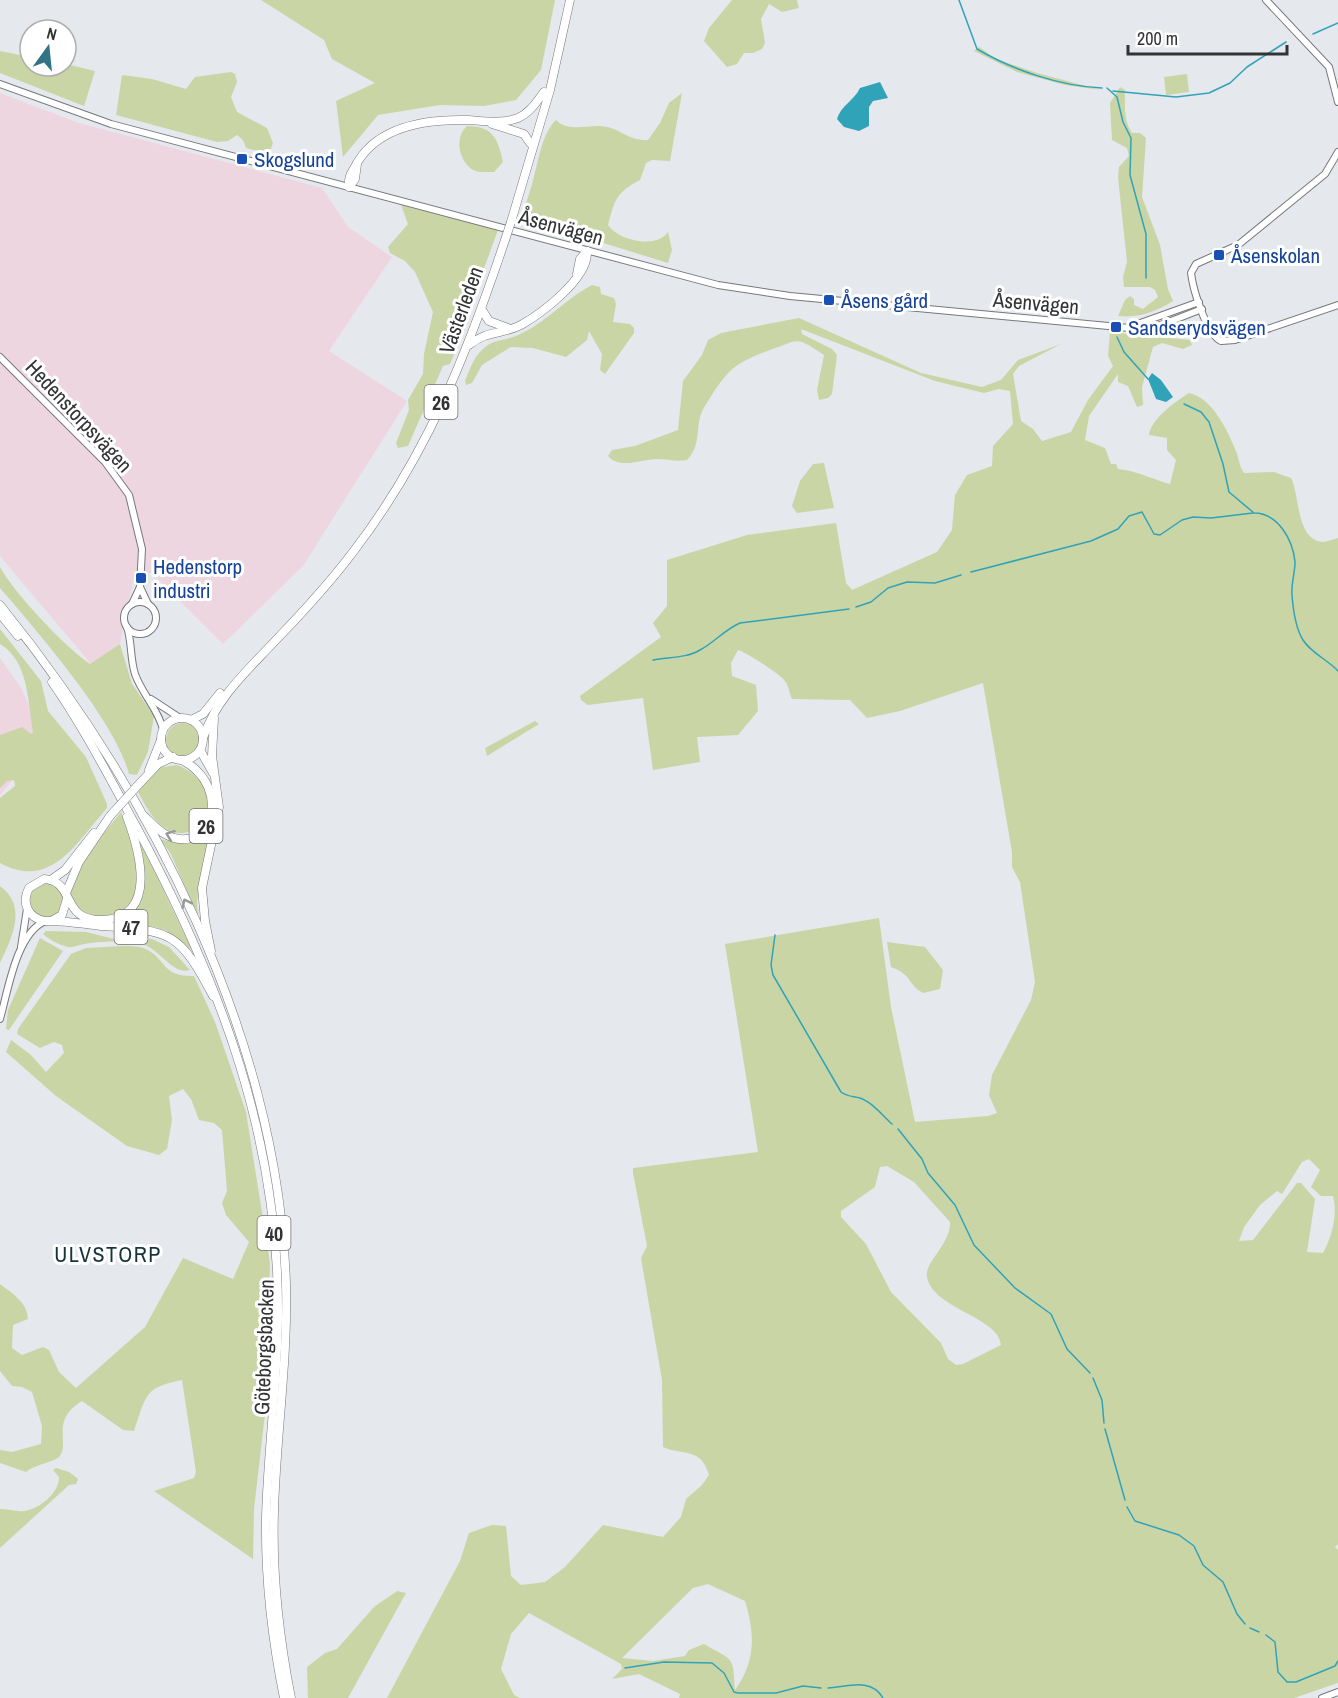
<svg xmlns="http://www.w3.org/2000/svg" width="1338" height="1698" font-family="'Archivo Narrow',sans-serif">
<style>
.industrial{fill:#eed6e1}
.green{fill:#cad5a5;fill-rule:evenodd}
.water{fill:#30a3b8}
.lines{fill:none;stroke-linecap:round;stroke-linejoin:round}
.stream{stroke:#30a3b8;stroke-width:1.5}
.secondary-casing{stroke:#75787d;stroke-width:8}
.highway-casing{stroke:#75787d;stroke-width:9}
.secondary{stroke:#fff;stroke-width:6}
.highway{stroke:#fff;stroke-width:8}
.highway-bridge-casing{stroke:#75787d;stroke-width:9;stroke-linecap:butt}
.highway-bridge{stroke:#fff;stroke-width:8}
.oneway{stroke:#98999a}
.transit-dot{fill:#1a4fb4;stroke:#fff;stroke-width:2}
.labels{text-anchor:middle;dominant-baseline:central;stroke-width:6;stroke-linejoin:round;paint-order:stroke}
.shield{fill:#fff;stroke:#707072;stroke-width:1.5}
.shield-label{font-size:20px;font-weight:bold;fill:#323335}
.transit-label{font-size:21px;fill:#164399;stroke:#fff;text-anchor:start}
.street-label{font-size:21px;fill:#323335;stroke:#fff}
.neighbourhood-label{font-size:22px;letter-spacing:1.5px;fill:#15343d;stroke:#fff}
</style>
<rect width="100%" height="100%" fill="#e5e8ed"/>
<g class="industrial">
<path d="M0,93L79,123L322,188L348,227L392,257L329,351L407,401L303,566L223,644L152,573L134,576L120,644L91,664L0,556Z"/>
<path d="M0,658L21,688L33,714L34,742L21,770L0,795Z"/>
</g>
<g class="green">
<path d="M261,0H555L541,70L516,100L484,106L440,105L378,115L343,157L336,101L375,83L332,59L324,40Z"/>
<path d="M732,0H797L799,8L782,12L769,4L761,19L765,43L762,49L753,53H744L737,64L727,67L704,41L709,28Z"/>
<path d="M979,47L996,59L1037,73L1101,90L1065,85L1017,72L974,51Z"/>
<path d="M0,51L30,57V66L66,64L95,71L84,106L0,73Z"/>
<path d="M231,72L235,74L237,82L231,97L237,112L267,128L273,143L269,154L246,148L243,140L237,135L228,141L217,142L116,115L122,75L152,79L186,89L195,77Z"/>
<path d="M1187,74L1189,92L1166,95L1164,77Z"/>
<path d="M1120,87L1125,90C1125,104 1123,120 1132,133H1140L1146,138L1142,197L1160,245L1168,289L1173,301C1155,312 1140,318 1118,316L1125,300L1130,296L1134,299V305L1143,309L1158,297L1155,290L1150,287H1124L1123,277L1127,262L1118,177L1119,167L1129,156L1127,148L1112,140L1110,103Z"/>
<path d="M682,93L670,161L652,160L646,163L640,180C616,193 615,199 608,225C619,241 657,249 668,232L672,250L668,263L597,241L575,239L518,222C522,212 527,202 530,191C537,171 540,135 556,120C570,134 591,123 607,127C622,130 629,141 648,140L660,123L669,103Z"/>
<path d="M467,126C493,126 498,139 503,162L494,172C486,172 476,173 470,168C458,157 455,137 467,126Z"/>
<path d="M401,205L498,230L478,285L465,302L469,319L450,364L443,366L408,446L398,448L396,443L409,410L408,400L423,374L424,354L433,312L415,272L405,261L390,253L388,247L408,224Z"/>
<path d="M592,285L600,287L601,294L614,298L616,304L613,322L630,324L634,328V333L605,374L600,370L602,354L589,331L587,340L566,357L533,348L511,347L482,365L472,383L466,385L465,381C470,369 473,358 483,349C493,339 506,341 518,335C546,323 565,299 592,285Z"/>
<path d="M799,318L921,373L982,387L1001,380L1018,360L1061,344L1019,366L1013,374L1021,421L1033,429L1042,441L1071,432L1088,400L1113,366L1108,356L1110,332L1190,340L1192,345L1183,349L1162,343L1153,347L1142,387L1143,405L1137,407L1128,386L1118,382V374L1089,416L1085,440L1105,448L1111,464H1116L1118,469C1138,471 1151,479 1170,484L1176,460L1167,450V438L1149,435C1151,419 1176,401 1189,393C1212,398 1227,429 1236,451C1239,459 1239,466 1244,473L1274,472L1291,478C1300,495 1296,542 1324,542C1329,541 1334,539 1338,538V1544L1335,1547L1338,1550V1683L1294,1698H679L680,1694L639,1674L612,1679L622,1669L621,1664L529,1613L511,1634L501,1669L514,1695L520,1698H387L460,1561L469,1533L492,1525L506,1526L511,1576L521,1585L545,1582L565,1567L603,1525L663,1537L681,1517L686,1499L702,1485L709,1475C701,1447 684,1456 663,1447L662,1380L641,1258L647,1246L633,1173V1168L758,1152L725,944L879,918L891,1007L915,1122L988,1116L997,1113L989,1095L992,1075L1031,1000L1035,982L1020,882L1012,867V852L983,683L900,711L867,718L850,700L792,699C789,693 789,686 785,681C781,675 746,652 738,650L731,663L732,676L756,685L758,711L738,735L697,737L700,762L653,770L643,698L588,705L581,700L580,696L661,637L653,623L667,606V560L747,535L836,523L846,583L852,590L937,552L952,530L955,495L967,475L992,466L993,446L1013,424L1010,391L999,389L984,393L935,381L801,329L802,334L832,349L837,355L832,394L828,398L819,400L817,390L824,355C795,336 801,339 770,350C740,361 731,366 713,393C709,400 702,409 700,417C696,434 700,446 687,460C676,462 668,459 658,459C641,459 620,470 608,456L612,450L635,446L678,430L683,381L702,355L708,340L721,333ZM1309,1159L1320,1170L1311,1187L1321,1196H1333C1338,1214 1332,1237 1323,1253L1307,1252L1315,1199L1301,1183H1297L1253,1240L1239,1241L1244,1227L1260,1205L1277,1191L1282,1194L1302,1162ZM887,1166L914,1182L950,1222C951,1244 924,1262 927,1277C933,1309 999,1317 1001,1345L963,1364L956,1365L948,1359L941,1343L891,1292L866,1244L841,1217V1211L875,1187L880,1167ZM708,1584L745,1601C755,1634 756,1661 735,1690C733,1654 734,1662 704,1644L689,1650L685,1656L653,1661L622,1658L693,1588Z"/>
<path d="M824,463L834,508L797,513L792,506L800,481L813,464Z"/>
<path d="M0,567C14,593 66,648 90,664L120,644L132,684L154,716L148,752L137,775L129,774C116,722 38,632 0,588Z"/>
<path d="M0,629L41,681L48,711L86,757L107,804V808C77,842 51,891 0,863V798L15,786L14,780L7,781L0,788V735L22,727L31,734L33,732C28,703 29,661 0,644Z"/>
<path d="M535,721L539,724L487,756L485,748Z"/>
<circle cx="183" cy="740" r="17"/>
<path d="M177,765C234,787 202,855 162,826C152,819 144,803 138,792L158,768Z"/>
<path d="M121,812C132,834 141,862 137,888C131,926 60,926 71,884C79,858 105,833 121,812Z"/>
<path d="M210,831L197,901L198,917L171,854L160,839C180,844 194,845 210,831Z"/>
<path d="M139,839L192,950L167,931L154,927L112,923L129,914L143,866Z"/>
<circle cx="47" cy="900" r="17"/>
<path d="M0,886C28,906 12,938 0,963Z"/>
<path d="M46,931L86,932L114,939H152L169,947L190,970C172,976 159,946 138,943C122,941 106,941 91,943C84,943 74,948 68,947C59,945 50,940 43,934Z"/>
<path d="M40,938L63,951L9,1030L6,1029L8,1010Z"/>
<path d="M887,942L925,947L943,970L940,989L923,993C907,984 913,975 891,967Z"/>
<path d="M122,946C130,946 139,946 146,949C166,959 162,977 194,976L215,1022L246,1112L270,1263L266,1405L254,1509L253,1559L154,1491L194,1478L196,1472L182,1380C143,1388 147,1395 134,1431L123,1430L82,1401C49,1421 71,1444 59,1457C56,1461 34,1465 26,1472L0,1463V1450L12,1452L41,1444L42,1426L32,1392L22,1387L12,1386L0,1371V1284C13,1294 27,1302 28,1319L13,1325L12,1348L22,1355L43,1347L49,1350L59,1372L76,1388L145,1327L183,1258L233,1279L249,1242L226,1215L222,1203L227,1191L222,1130L214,1123L199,1120L191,1099L183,1089L169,1096L172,1120L167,1149L159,1155L127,1146L56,1096L6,1052L11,1040L31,1055L46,1072L64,1053L62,1045L54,1042L40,1048L17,1034L18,1029L71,954L86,948Z"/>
<path d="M56,1468L69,1472L78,1479L76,1484L69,1485L0,1548V1509C8,1509 16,1512 24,1511C40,1509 59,1493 59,1477L53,1470Z"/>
<path d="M397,1591L406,1593L348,1698H308L307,1667L325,1653L337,1649L374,1607Z"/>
</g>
<g class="water">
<path d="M880,82L888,98L873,101L869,107V126L859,131L844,127L837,119C841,105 854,101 860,88Z"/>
<path d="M1152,373L1161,380L1173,397L1166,402L1156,399L1148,379Z"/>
</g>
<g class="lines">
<g class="stream">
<path d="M959,0L977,49C1013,70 1059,86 1102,88"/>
<path d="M1313,34L1338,23"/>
<path d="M1107,88L1117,97L1123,122L1131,138L1130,175L1146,234V278"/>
<path d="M1113,91L1176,97L1209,93L1230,83L1247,67L1286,42"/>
<path d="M1117,337L1124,352L1148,379"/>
<path d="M1184,404L1201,412L1209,422L1223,464L1229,492L1254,513C1278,513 1293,540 1295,562C1295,573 1291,584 1292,595C1293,608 1296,629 1303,640C1311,653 1328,660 1338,671"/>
<path d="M971,572L1091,541L1118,529L1129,516L1142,512L1154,534L1160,535L1182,520L1193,517L1211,518L1253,513"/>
<path d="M856,607L871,602L888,588L907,582L935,583L961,575"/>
<path d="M653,660C669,657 687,658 700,650C715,642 724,630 740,623L849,609"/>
<path d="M775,935L771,965L773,975L841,1092C848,1097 852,1096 860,1098C872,1102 882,1115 892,1124"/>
<path d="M898,1129L922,1159L928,1173L955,1205L974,1245L1015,1288L1051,1314L1067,1349L1090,1373"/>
<path d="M1093,1378L1102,1400L1104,1423"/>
<path d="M1105,1429L1125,1500"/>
<path d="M1127,1507L1135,1521L1179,1535L1194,1546L1203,1565L1223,1582L1237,1614L1245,1624"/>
<path d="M1250,1628L1259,1632"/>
<path d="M1266,1635L1275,1642L1278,1672L1287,1682H1296L1335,1666L1338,1661"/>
<path d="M625,1668L664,1662L712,1663L724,1673L734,1692L738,1693H776L803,1686L821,1688"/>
<path d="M828,1688C847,1687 871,1677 883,1698"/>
</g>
<defs>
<g id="secondary">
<path d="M1266,0L1329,67L1338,102"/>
<path d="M0,84L111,124L718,285L790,296L1140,329L1153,328L1202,309"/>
<path d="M1338,152L1325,174L1238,245L1196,264L1191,273C1193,289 1206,334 1221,341L1235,340L1338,305"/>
<path d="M1132,326L1199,302"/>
<path d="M0,357L105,462L129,495L142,549L140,587L132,604"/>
<path d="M140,587L148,604"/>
<circle cx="140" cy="618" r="16"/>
<path d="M127,627C132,642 130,658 135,674C142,694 158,709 163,729"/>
<path d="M151,699L180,718"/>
<path d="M21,947L27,909"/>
<path d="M0,1019C8,991 16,934 45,921"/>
<path d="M1322,1698L1338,1692"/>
</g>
<g id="highway">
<path d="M492,124L524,134L530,143"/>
<path d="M349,187C348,175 352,173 357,163C379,125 428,119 468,120C484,121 503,124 518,118C530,113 537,101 544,92"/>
<path d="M349,187L355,179L357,164"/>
<path d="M511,222L550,90L570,0"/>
<path d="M577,274L580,259L587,251"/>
<path d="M482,310L489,321L508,328"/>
<path d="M469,345C487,330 502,335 521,325C542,313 589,278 587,251"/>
<path d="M0,605C152,793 278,1039 286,1284C288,1361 276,1436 274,1512C272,1575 279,1637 291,1698"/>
<path d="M0,614L18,636"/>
<path d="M52,682C84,728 109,777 136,826C220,982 280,1139 278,1319C277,1385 268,1451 266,1517C265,1578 272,1639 284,1698"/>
<circle cx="182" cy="739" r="21"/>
<path d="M191,720L203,714L220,693"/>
<path d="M203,738C217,697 247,671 275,641C303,612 329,584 353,552C427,456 467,354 505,240"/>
<path d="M200,750L213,773"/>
<path d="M149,770L161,740"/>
<path d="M140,783L158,764L173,757"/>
<path d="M144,816C151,822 157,830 165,834C210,859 235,788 182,760"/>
<path d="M127,817C139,849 159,917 104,920C59,922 77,881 44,879L29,888C21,903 28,918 45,921C64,920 82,924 101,926C171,931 179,931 213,996"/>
<path d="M51,880L65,870L94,833"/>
<path d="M66,893L79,862L110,816"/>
<path d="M53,920L62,915L67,899"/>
<path d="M211,951L205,921L202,888L219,807L212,756L214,718"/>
</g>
</defs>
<use href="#secondary" class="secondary-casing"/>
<use href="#highway" class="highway-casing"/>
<use href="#secondary" class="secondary"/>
<use href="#highway" class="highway"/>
<defs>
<g id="highway-bridge">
<path d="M505,240L511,222"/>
<path d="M110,816L140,783"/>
</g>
</defs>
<use href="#highway-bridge" class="highway-bridge-casing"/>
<use href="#highway-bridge" class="highway-bridge"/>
</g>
<defs><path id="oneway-chevron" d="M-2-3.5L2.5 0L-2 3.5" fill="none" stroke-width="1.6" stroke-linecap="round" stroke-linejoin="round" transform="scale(1.5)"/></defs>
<g class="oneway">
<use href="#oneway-chevron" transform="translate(170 835) rotate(-159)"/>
<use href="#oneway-chevron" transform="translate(186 903) rotate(-116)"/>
</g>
<g class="transit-dot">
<rect x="236" y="153" width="12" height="12" rx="3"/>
<rect x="1213" y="249" width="12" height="12" rx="3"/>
<rect x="823" y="294" width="12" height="12" rx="3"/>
<rect x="1110" y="321" width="12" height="12" rx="3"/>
<rect x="135" y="572" width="12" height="12" rx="3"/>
</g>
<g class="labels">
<g class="shield">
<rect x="424.5" y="385" width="33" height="34" rx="4.5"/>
<rect x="189.5" y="809" width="33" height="34" rx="4.5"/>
<rect x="114.5" y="910" width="33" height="34" rx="4.5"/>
<rect x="257.5" y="1216" width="33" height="34" rx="4.5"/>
</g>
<g class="shield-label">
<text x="441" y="402">26</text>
<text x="206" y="826">26</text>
<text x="131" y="927">47</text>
<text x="274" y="1233">40</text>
</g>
<g class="transit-label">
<text x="254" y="159">Skogslund</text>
<text x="1231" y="255">Åsenskolan</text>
<text x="841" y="300">Åsens gård</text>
<text x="1128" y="327">Sandserydsvägen</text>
<text x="153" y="566">Hedenstorp<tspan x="153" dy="24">industri</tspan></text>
</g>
<g class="street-label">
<text transform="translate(561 227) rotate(15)">Åsenvägen</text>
<text transform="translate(1036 303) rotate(5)">Åsenvägen</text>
<text transform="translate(461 310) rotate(-70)">Västerleden</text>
<text transform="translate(79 416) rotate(47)">Hedenstorpsvägen</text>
<text transform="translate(264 1347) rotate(-88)">Göteborgsbacken</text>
</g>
<g class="neighbourhood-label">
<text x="108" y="1254">ULVSTORP</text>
</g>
</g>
<g transform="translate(48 48) rotate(15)"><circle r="28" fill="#ffffff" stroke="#adadae" stroke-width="1.5"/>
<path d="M0-4.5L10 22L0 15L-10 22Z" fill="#327386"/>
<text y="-9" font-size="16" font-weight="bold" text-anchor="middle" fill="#323335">N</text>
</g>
<path d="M1128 45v9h159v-9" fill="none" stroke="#323335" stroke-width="3"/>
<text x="1137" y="45" font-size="18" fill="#323335" stroke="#ffffff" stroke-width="4.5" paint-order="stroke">200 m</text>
</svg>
